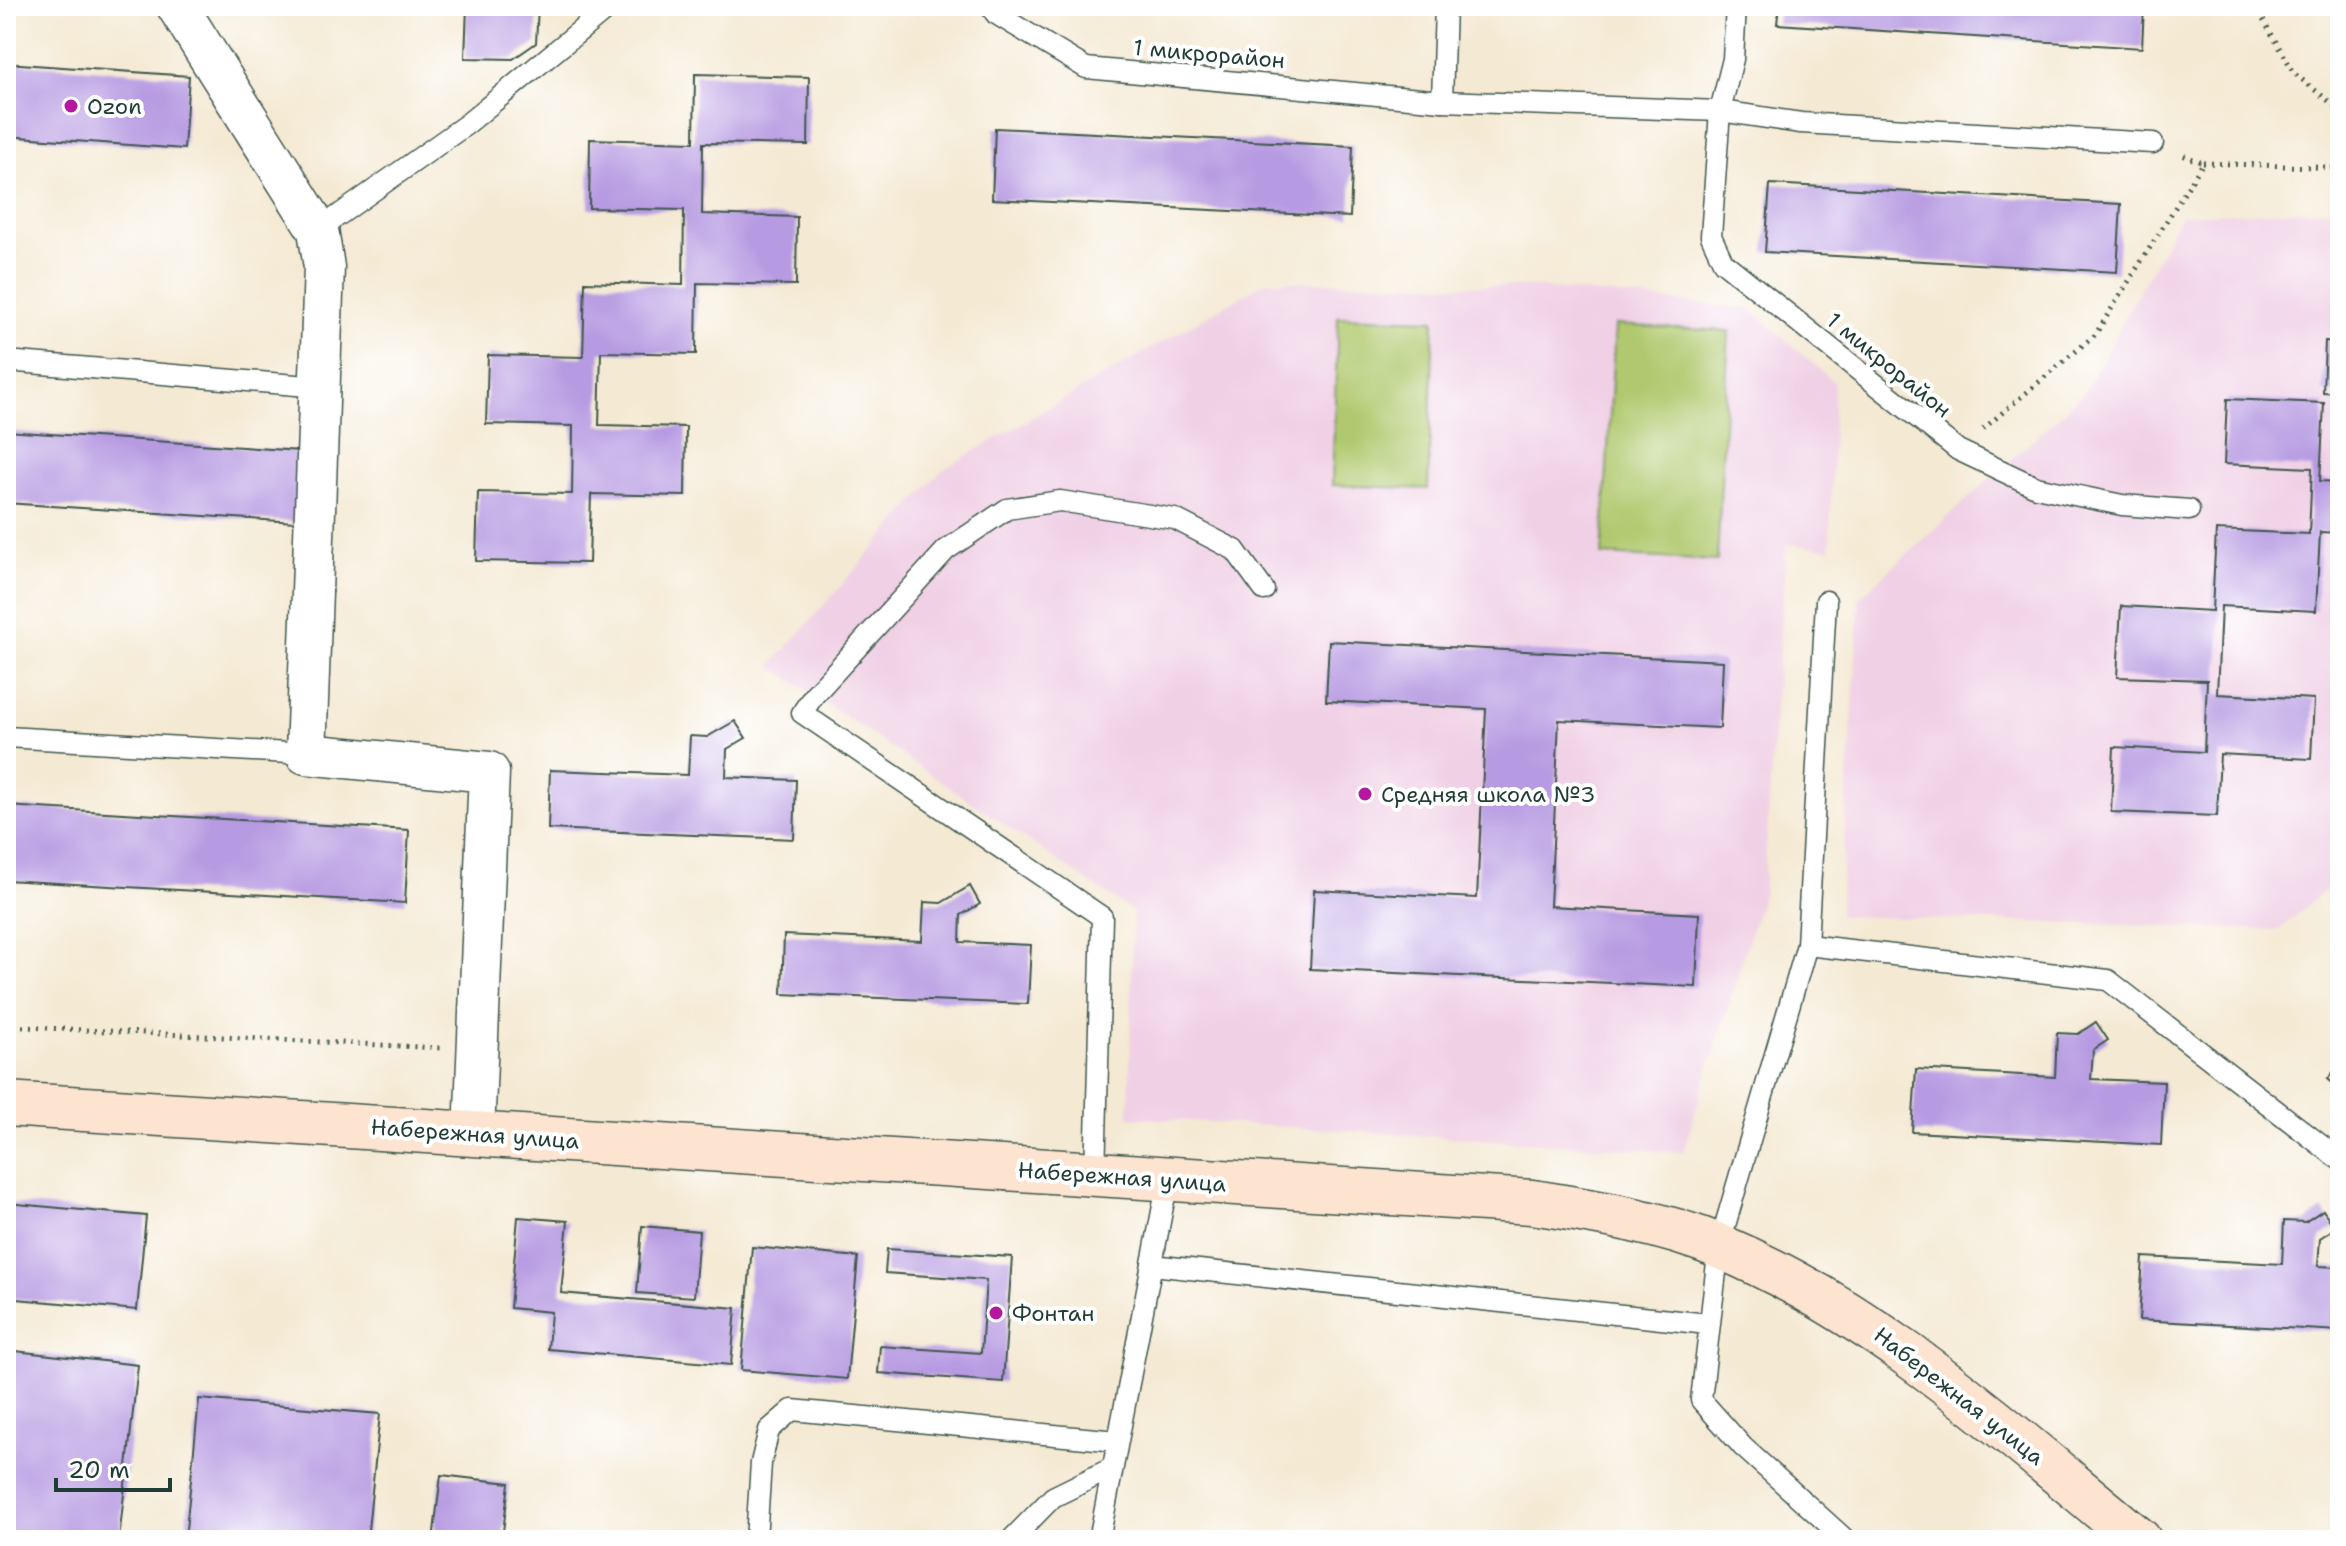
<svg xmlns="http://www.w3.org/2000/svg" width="2346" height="1546" font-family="'Shantell Sans',sans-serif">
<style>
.built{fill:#f0d0e5}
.green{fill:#b0c96e;stroke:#688351;stroke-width:2}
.building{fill:#b79be2}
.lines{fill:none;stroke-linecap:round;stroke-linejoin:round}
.lane-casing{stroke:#3f574c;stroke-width:23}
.street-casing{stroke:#3f574c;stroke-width:43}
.secondary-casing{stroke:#3f574c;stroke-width:47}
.path{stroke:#3f574c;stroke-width:5;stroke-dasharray:2 6;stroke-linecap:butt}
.lane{stroke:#fff;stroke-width:20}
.street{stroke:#fff;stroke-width:40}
.secondary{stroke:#fde4d0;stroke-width:44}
.poi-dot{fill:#b5179e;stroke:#fff;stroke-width:3}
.labels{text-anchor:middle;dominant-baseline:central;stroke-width:8;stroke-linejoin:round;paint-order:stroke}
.street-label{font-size:22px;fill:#1f3d34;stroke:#fff}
.poi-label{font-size:22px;fill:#1f3d34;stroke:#fff;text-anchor:start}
</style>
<rect width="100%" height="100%" fill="#fff"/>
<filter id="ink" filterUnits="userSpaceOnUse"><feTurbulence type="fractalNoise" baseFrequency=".0125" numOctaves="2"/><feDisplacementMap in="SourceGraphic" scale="16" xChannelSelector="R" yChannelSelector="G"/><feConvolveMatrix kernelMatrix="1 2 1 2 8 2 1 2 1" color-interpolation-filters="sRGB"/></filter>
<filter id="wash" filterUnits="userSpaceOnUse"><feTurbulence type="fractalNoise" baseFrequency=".006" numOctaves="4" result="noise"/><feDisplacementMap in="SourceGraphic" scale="32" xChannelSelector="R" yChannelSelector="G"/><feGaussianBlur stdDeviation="1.8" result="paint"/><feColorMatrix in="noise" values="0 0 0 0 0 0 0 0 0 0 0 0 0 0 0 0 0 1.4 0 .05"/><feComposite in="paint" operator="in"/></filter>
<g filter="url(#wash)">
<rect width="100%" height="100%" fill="#f4e9d3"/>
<g class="built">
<path d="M2340,209V878L2279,930L1839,916L1860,597L2084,393L2181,215Z"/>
<path d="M1267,281L1535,287L1750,309L1834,382L1830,549L1786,544L1763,893L1683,1152L1129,1117L1133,912L771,666L942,470Z"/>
</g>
<g class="green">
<path d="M1338,317L1434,320L1428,489L1332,485Z"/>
<path d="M1615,325L1729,331L1717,561L1602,555Z"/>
</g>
<g id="blocks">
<g class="building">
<path d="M467,6H538L536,43L513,59L465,58Z"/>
<path d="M1779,6H2144L2142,48L1777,24Z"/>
<path d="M6,63L189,76L184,149L6,136Z"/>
<path d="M695,74L809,77L808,145L703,143L702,214L797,217L796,285L697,283L696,354L601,352L599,425L686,427L685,496L591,494L589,563L476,561L478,492L572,494L573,426L486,424L488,355L583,357L585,282L683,285L684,210L589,208L590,139L694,142Z"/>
<path d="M995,128L1353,146L1350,217L992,199Z"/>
<path d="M1770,184L2121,204L2117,272L1765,252Z"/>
<path d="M2325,341L2340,342V393L2323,392Z"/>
<path d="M2227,399L2324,403L2320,481L2340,482V533L2320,532L2316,611L2221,606L2217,694L2314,699L2311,759L2220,754L2217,816L2111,812L2114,747L2204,752L2207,680L2117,677L2121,606L2212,611L2216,530L2309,534L2312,468L2224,464Z"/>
<path d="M6,431L300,451L295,522L6,503Z"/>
<path d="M1329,641L1723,661L1720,728L1559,720L1550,906L1699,914L1696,987L1310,969L1314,890L1477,898L1486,709L1326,701Z"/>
<path d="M735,721L746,738L727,749L726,777L796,780L794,839L548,829L550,770L688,775L690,736L707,737Z"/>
<path d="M6,806L409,830L405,903L6,880Z"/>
<path d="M970,886L980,904L961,915L960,942L1031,945L1028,1004L782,994L784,935L922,941L924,902L941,903Z"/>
<path d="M2096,1022L2108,1040L2093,1050L2091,1079L2164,1082L2161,1145L1912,1132L1916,1069L2055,1077L2057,1033L2078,1034Z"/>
<path d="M2340,1063V1089L2328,1079Z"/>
<path d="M6,1203L146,1216L137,1310L6,1298Z"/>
<path d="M2323,1210L2335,1228L2320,1238L2318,1266L2340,1267V1331L2139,1320L2143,1257L2282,1264L2284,1221L2305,1222Z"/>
<path d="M518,1217L568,1221L561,1293L736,1308L731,1365L548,1349L551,1312L510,1308Z"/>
<path d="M642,1226L699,1231L694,1297L637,1293Z"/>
<path d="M752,1247L858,1257L847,1379L741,1370Z"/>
<path d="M887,1249L1012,1257L1003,1382L878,1373L880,1346L981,1353L986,1280L885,1273Z"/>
<path d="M6,1350L138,1365L119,1540H6Z"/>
<path d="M199,1399L380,1414L367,1540H185Z"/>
<path d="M441,1475L509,1483L502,1540H433Z"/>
</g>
</g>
</g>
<g filter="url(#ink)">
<use href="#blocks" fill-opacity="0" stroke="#3f574c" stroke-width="2"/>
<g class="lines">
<defs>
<g id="lane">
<path d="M990,6L996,14L1086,68L1442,101L1720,111L1801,123L2153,143"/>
<path d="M1736,6L1733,59L1720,111L1711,236L1723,262L1958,450L2036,487L2122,505L2189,510"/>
<path d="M1442,101L1445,6"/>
<path d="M318,230L467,124L610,6"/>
<path d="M6,361L320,387"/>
<path d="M6,737L306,754"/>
<path d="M1807,945L1826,601"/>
<path d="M1095,1176L1102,917L802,713L814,695L946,550L1007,509L1060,501L1175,519L1235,550L1264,590"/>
<path d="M1152,1265L1708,1324"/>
<path d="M756,1540L761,1463L769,1430L792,1410L1117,1441"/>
<path d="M1011,1540L1053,1497L1112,1468"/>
<path d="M1099,1540L1168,1180"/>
<path d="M1846,1540L1743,1447L1701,1400L1719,1246L1807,945L2108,980L2340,1160"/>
</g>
<path id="street" d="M177,6L318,230L324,267L306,754L489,772L474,1134"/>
<path id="secondary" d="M6,1104L1532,1202C1596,1212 1661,1222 1721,1247C1880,1314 2007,1432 2139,1540"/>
</defs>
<use href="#lane" class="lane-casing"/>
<use href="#street" class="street-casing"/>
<use href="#secondary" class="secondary-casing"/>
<g class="path">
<path d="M2255,6L2295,74L2340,110"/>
<path d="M2203,163L2340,168"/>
<path d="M1983,429L2095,335L2203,163L2180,154"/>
<path d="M6,1026L440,1048"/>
</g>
<use href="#lane" class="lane"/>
<use href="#street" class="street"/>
<use href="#secondary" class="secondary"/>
</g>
</g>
<g class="poi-dot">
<circle cx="71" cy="106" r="8"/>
<circle cx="1365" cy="794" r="8"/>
<circle cx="996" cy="1313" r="8"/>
</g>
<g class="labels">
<g class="street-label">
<text transform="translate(1209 54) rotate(5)">1 микрорайон</text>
<text transform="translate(1889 365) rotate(39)">1 микрорайон</text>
<text transform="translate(475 1134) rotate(4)">Набережная улица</text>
<text transform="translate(1122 1177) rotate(4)">Набережная улица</text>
<text transform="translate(1959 1396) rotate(38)">Набережная улица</text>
</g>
<g class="poi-label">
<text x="87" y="106">Ozon</text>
<text x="1381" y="794">Средняя школа №3</text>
<text x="1012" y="1313">Фонтан</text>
</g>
</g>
<rect width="2346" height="1546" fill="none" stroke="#fff" stroke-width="32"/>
<path d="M56 1478v12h114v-12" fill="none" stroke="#1f3d34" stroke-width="4"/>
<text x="68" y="1478" font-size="24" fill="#1f3d34" stroke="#ffffff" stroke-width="6" paint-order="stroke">20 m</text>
</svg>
